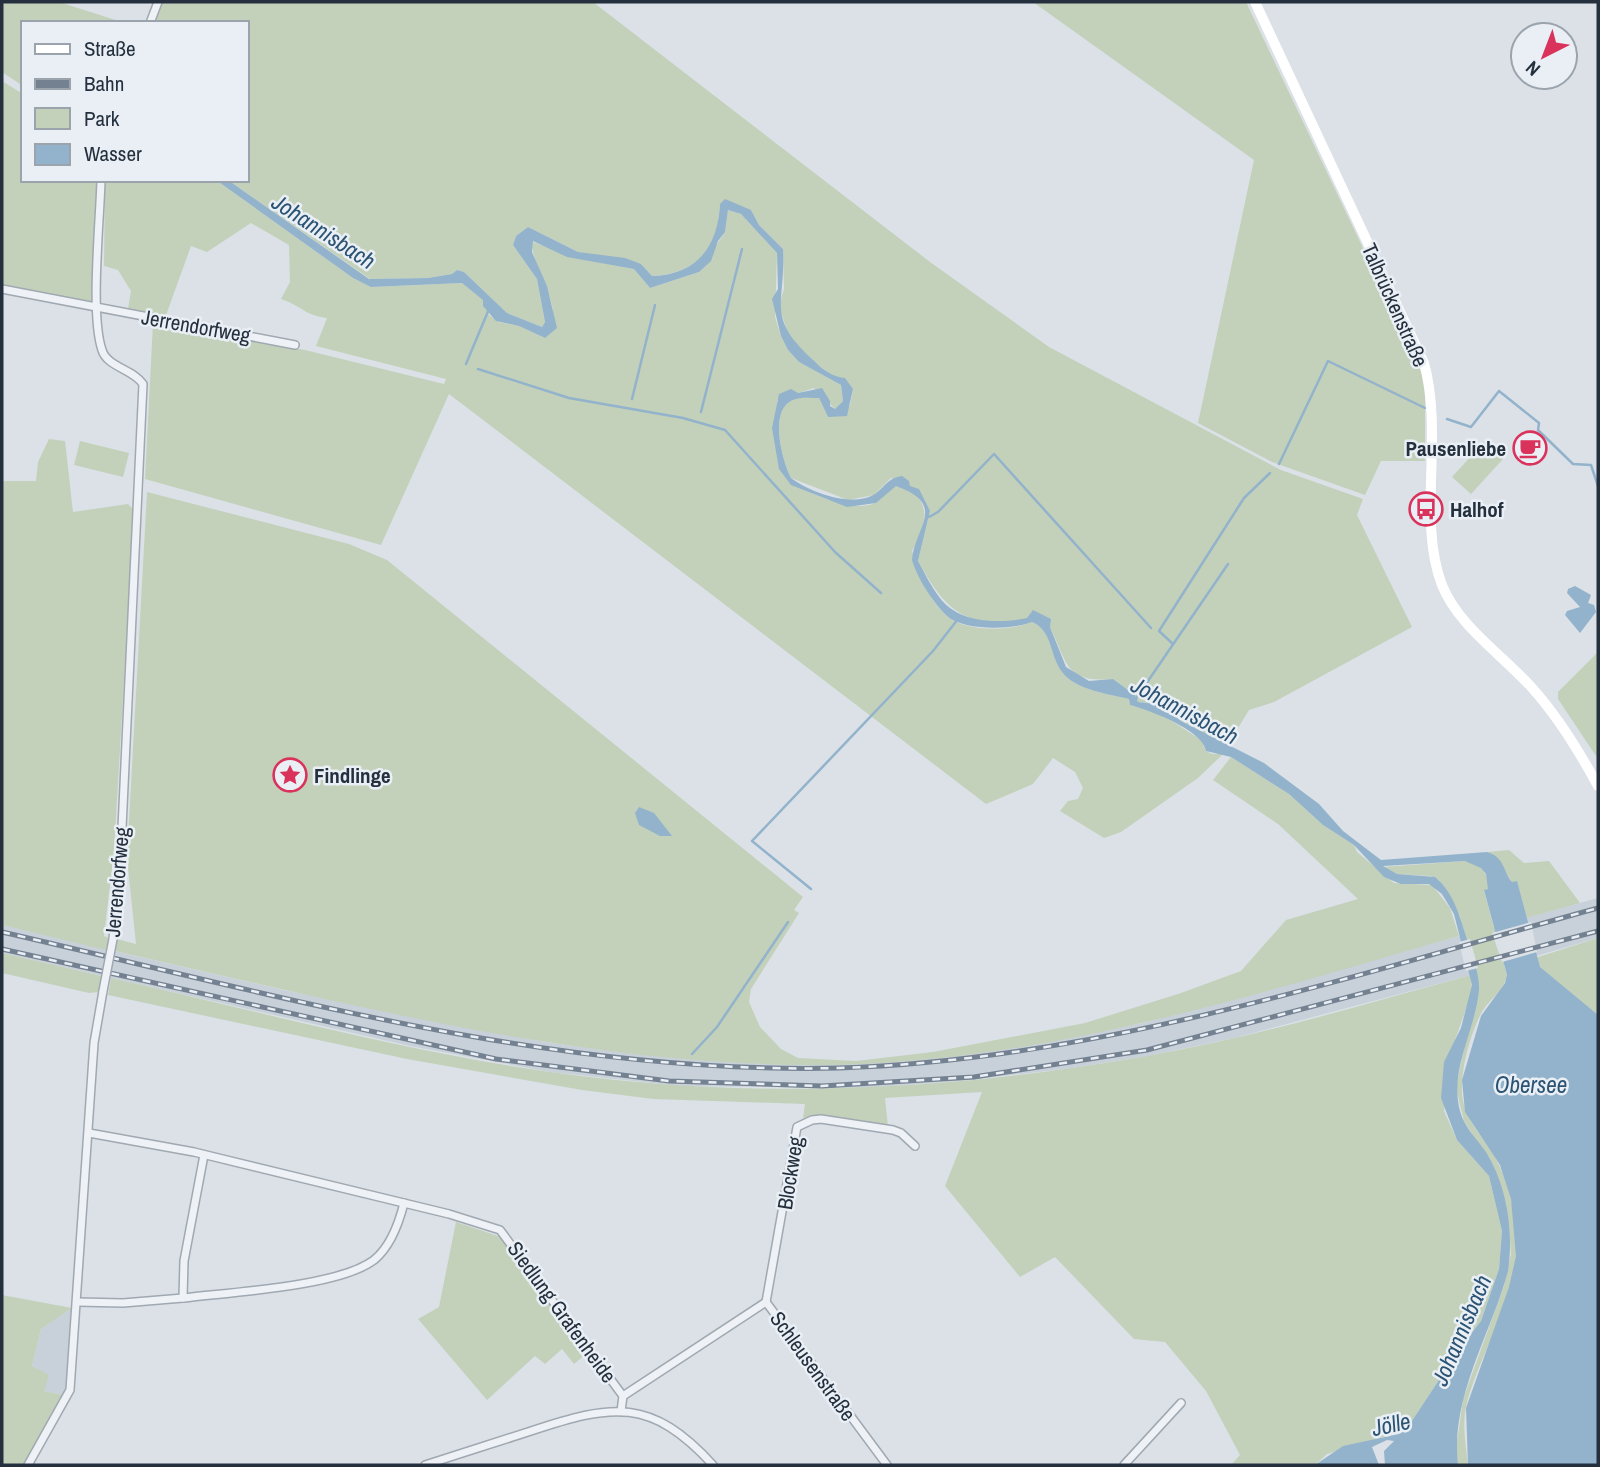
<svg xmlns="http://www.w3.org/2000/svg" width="1600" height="1467" font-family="'Archivo Narrow',sans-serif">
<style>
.built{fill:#c8d0d9}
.green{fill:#c3d1bb}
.water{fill:#92b3cb}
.pier{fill:#dbe1e7}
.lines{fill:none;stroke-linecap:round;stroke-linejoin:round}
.stream{stroke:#92b3cb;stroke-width:2.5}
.minor-casing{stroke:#a0a8b1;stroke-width:10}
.minor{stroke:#eef1f5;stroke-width:7}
.secondary{stroke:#fff;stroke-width:10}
.rail-casing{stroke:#738191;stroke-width:5}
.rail{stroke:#eaeff5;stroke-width:2.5;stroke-dasharray:8;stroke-linecap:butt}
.minor-bridge-casing{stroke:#a0a8b1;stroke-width:10;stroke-linecap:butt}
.minor-bridge{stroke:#eef1f5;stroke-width:7}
.labels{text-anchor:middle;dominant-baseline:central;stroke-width:5;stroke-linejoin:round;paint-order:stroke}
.street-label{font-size:21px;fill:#24303e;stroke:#eaeff5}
.poi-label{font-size:21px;font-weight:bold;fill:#24303e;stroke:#eaeff5;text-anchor:start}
.water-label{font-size:23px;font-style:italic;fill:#2b5374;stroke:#eaeff5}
</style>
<rect width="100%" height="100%" fill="#dbe1e7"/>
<g class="built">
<path d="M1598,898V938L1471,975L1234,1038L1148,1056L1065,1069L960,1081L865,1088L680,1086L550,1072L410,1046L2,953V925L283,990L544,1042L628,1053L808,1065L921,1059L981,1052L1143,1023Z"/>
<path d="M72,1308L67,1384L63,1395L44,1391L46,1374L32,1366L41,1329Z"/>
</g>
<g class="green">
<path d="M2,2H59L125,23H23V86L2,72Z"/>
<path d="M163,2H593L930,262L1049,347L1281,470L1363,499L1357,515L1412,627L1274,702L1249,710L1227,746L1181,721L1164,705L1138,702L1135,695L1113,679C1065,683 1068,664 1050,627C1021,615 1028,624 1002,623C955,623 939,598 918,561L930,511L909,486L891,478L874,495L848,500L791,478C782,460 767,405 796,399C803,397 812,398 819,398L828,417L850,406L853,389L818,365L790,339L779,306L784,289L783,249L759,225L751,210L720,204C718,247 698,274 652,276L641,264L578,252L528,227L516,236L513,245L537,279L545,322L542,327L507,313L464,272L457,270L452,274L428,278L370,279L228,180H247V23H154Z"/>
<path d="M1033,2H1246L1420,368L1425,387V461H1381L1365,495L1272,462L1198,423L1254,160Z"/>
<path d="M2,81L23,94V180H98L93,303L2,286Z"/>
<path d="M105,180H216L353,278L372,287L462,283L484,300L489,315L499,322L519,326L545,338C547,330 553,319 553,311C552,294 528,252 533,242L577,258L634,269L650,288L699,272L725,232L728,210L741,214L777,253L775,317L781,336L788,350L799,362L841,385L843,401L835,409L814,388L777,400C777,449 767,476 821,497C840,504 853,509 873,504C882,501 885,490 893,487C898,485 904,488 908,490C934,503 924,531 912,551C919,573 929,602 948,617C966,632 1012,631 1032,622C1053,631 1049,655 1062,672C1075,690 1109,694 1129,699L1130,705L1146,708L1175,723L1201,740L1206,751L1212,754H1223L1198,778L1121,832L1104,838L1060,811L1068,801L1078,799L1083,788L1075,772L1053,758L1033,784L986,804L449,394L381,545L145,479L153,323L305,350L444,384L446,379L316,346L327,318C306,316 300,305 281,299L290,282L289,245L251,223L207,252L191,246L165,318L128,309L131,291L118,270L104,266Z"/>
<path d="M49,439L65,441L73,512L128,504L134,510L114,851L104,936L109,938L106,950L2,925V481H36L38,462Z"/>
<path d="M80,441L129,453L123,477L74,465Z"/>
<path d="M1484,442L1503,459L1471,494L1452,477Z"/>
<path d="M147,492L349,544L387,560L803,897L794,910L799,913L751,989L749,1002L760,1027L781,1049L798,1058L856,1061L933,1052L1085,1023L1181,993L1241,971L1286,920L1358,899L1278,824L1213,780L1231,757L1289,794L1323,825L1354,845L1357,852L1394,883L1432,885L1450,908L1459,936C1247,997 1030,1067 806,1065C572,1063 343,1003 115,951L117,939L136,944L127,858Z"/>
<path d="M1598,652V759L1558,699V692Z"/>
<path d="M1509,850L1524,863L1549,861L1580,903L1526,918L1517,882H1512L1493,854L1487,852Z"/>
<path d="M1465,861C1479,862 1490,874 1488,889L1484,891L1507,976C1503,991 1491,998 1483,1010C1472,1029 1462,1064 1462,1087C1461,1117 1481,1133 1495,1157C1511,1186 1518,1222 1516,1255C1513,1308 1478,1356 1466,1407C1462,1426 1466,1446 1468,1465H1458L1456,1450L1463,1399L1504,1286L1511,1254L1509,1225L1494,1168L1464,1121L1456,1088L1478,980L1460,916L1439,880L1430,876L1396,874L1383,867Z"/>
<path d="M1598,938V1015L1543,972L1535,958Z"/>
<path d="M2,953L102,976L99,992L89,993L2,973Z"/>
<path d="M1471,975L1472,992L1455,1040L1444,1111L1457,1140L1489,1176L1502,1231L1499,1269L1481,1321L1460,1348L1406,1430L1327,1454L1315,1465H1231L1240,1455L1206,1391L1165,1342L1134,1339L1055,1257L1020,1277L945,1186L982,1092L885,1098L888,1127L822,1115L803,1118L805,1104L653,1099L582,1090L407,1059L108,995L111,978C289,1018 467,1069 649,1083C816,1097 983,1085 1147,1056C1257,1037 1364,1004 1471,975Z"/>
<path d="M456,1222L501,1237L587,1353L574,1364L562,1349L545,1364L535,1356L487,1400L418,1319L439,1307Z"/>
<path d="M2,1295L72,1308L41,1329L32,1366L49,1375L44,1391L63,1395L24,1465H2Z"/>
</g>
<g class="water">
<path d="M216,180H228L369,279L428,278L452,274L457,270L464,272L507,313L542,327L545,322L537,279L513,245L516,236L528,227L578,252L625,258L641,264L652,276C698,275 718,245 720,204L725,199L751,210L759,225L783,249C786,304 765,316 812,359C821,368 832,377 845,378L853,389L847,416L828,417L819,398C812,398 803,397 796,399C767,406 782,460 791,478C811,493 853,508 875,494C886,486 888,478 902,476L909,481L910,486L919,489L930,511L918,561C927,577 937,600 953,610C971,623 1006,623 1027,618L1033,610L1051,619L1050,627L1066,667L1089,681L1113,679L1135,695L1138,702L1164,705L1181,721L1264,763L1319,804L1343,831L1381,860L1487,852C1505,857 1503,872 1512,882L1517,881L1540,967L1598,1015V1465H1468L1466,1408L1509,1287L1516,1256L1511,1199L1500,1165L1465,1112L1462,1080L1481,1016L1505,983L1507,975L1484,890L1488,889L1486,874L1481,868L1465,861L1383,866L1397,874L1435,877C1452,891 1459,913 1465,933C1470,950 1480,973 1479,990C1475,1032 1449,1069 1460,1111C1464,1127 1477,1139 1486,1152C1507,1186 1514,1232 1508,1271C1491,1335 1450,1396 1458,1465H1385L1384,1451L1394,1441L1387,1440L1372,1447L1379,1465H1315L1343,1446L1399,1434L1406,1430L1460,1348L1481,1321L1499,1269L1502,1231L1489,1176L1457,1140L1441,1098L1444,1062L1461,1028L1472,985L1454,914L1442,894L1429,884H1401L1384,877L1354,845L1323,825L1289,794L1231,757L1206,751C1203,730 1149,710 1130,705L1129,699C1109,694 1075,690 1062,672C1049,655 1053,631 1032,622C1013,630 963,631 947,616C934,604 917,578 912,560C914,528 949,505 896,486L876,503L847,507L791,485L779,469L772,428L779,394L791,389L798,393L822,388L830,401V406L835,409L843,401L841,385L799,362L788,350L781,336L772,299L778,289L777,253L741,214L728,210L725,232L718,241L711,261L699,272L650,288L634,269L567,257L533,241L532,252L547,286L557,328L545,338L519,326L496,321L483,306V300L462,283L371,287L353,278Z"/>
<path d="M1575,586L1591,595L1588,603L1594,605L1596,612L1580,633L1565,615L1567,611L1580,607L1567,593L1568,589Z"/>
<path d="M639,807L654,813L672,836H660L639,825L635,813Z"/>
</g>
<g class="pier">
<path d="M1531,922L1537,952L1502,962L1492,933Z"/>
<path d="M1470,939L1478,968L1466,971L1459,942Z"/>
</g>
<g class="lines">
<g class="stream">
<path d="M466,364L489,309"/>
<path d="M478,369L569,398L683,418L725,430L835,552L881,593"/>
<path d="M632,399L655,305"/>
<path d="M701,412L742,249"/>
<path d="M1447,419L1471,427L1499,391L1539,423L1538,430L1573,464L1591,465L1598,486"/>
<path d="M1279,464L1328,361L1425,408"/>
<path d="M929,517L938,512L994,454L1151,628"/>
<path d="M1173,644L1159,631L1244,498L1270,473"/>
<path d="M1135,700L1228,564"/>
<path d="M811,889L752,841L933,651L958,619"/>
<path d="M692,1054L717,1027L788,922"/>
</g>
<defs>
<g id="minor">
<path d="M150,23L158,2"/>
<path d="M101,180C100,221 90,315 102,350C107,367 133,369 143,384L121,849L113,939"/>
<path d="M2,289L295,345"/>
<path d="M89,1133L194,1152L449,1214L500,1230L623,1396L621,1411"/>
<path d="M204,1155L184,1261L183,1298C230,1292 338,1287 374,1260C390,1247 399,1223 404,1203"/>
<path d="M77,1302L123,1303L183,1298"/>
<path d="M766,1302L797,1127L812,1120L821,1119L893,1130L901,1133L915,1146"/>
<path d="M766,1302L887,1465"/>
<path d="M623,1396L766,1302"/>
<path d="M28,1465L70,1390L94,1043L103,991"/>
<path d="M425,1465C460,1454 496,1442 531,1431C612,1404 651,1397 713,1465"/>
<path d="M1124,1465L1181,1403"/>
</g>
</defs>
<use href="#minor" class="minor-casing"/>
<use href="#minor" class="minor"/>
<path class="secondary" d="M1255,2L1424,363C1444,435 1417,520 1442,585C1458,626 1504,656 1533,689C1559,718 1579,751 1598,786"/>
<defs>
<g id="rail">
<path d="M2,932C277,995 554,1075 839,1068C1099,1060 1350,976 1598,908"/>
<path d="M2,949L496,1059L669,1081L822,1086L974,1077L1147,1050L1598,931"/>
</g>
</defs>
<use href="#rail" class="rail-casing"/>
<use href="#rail" class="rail"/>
<defs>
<path id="minor-bridge" d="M103,991L113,939"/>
</defs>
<use href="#minor-bridge" class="minor-bridge-casing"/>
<use href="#minor-bridge" class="minor-bridge"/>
</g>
<defs>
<symbol id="cafe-ring" viewBox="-11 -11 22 22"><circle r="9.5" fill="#eaeff5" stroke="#d9335c" stroke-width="1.5"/><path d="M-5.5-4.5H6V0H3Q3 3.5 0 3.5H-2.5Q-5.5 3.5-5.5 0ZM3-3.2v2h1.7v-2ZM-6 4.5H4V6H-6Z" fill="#d9335c"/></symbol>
<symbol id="bus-ring" viewBox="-11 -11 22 22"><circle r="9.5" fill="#eaeff5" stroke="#d9335c" stroke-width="1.5"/><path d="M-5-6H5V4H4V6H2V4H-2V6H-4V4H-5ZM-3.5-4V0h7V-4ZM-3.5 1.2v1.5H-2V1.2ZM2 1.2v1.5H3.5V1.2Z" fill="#d9335c"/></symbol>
<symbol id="sight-ring" viewBox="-11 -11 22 22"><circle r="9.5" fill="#eaeff5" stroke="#d9335c" stroke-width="1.5"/><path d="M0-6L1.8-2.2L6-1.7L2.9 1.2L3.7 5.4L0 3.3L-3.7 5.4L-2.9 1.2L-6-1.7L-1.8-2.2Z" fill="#d9335c"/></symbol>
</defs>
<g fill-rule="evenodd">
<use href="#cafe-ring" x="1511" y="429" width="38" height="38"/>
<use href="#bus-ring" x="1407" y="490" width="38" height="38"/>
<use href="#sight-ring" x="271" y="756" width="38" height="38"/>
</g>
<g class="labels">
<g class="street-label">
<text transform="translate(1395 305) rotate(66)">Talbrückenstraße</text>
<text transform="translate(196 326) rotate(10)">Jerrendorfweg</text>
<text transform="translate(117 882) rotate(-85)">Jerrendorfweg</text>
<text transform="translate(790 1173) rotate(-81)">Blockweg</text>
<text transform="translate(562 1312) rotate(54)">Siedlung Grafenheide</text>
<text transform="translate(813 1366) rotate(54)">Schleusenstraße</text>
</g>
<g class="poi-label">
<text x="1506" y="448" text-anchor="end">Pausenliebe</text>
<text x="1450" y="509">Halhof</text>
<text x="314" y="775">Findlinge</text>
</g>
<g class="water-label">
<text transform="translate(324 231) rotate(33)">Johannisbach</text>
<text transform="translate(1185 710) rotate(28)">Johannisbach</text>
<text x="1531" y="1084">Obersee</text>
<text transform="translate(1461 1330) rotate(-67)">Johannisbach</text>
<text transform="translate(1391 1424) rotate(-12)">Jölle</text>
</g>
</g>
<rect width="1600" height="1467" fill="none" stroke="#24303e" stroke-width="7"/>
<rect x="21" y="21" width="228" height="161" fill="#eaeff5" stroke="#9ba3ac" stroke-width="2"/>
<rect x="35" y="44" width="35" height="10" fill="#ffffff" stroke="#9ba3ac" stroke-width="2"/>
<text x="84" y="56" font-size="21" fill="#24303e">Straße</text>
<rect x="35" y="79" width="35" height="10" fill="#738191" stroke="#9ba3ac" stroke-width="2"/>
<text x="84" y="91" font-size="21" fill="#24303e">Bahn</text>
<rect x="35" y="108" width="35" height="21" fill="#c3d1bb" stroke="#9ba3ac" stroke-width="2"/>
<text x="84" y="126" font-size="21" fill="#24303e">Park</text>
<rect x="35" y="144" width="35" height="21" fill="#92b3cb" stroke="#9ba3ac" stroke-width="2"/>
<text x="84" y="161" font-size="21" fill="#24303e">Wasser</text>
<g transform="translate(1544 56) rotate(222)"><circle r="33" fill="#eaeff5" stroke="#9ba3ac" stroke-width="2"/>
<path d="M0-5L12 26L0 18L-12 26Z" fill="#d9335c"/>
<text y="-10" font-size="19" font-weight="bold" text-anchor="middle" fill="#24303e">N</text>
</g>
</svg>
